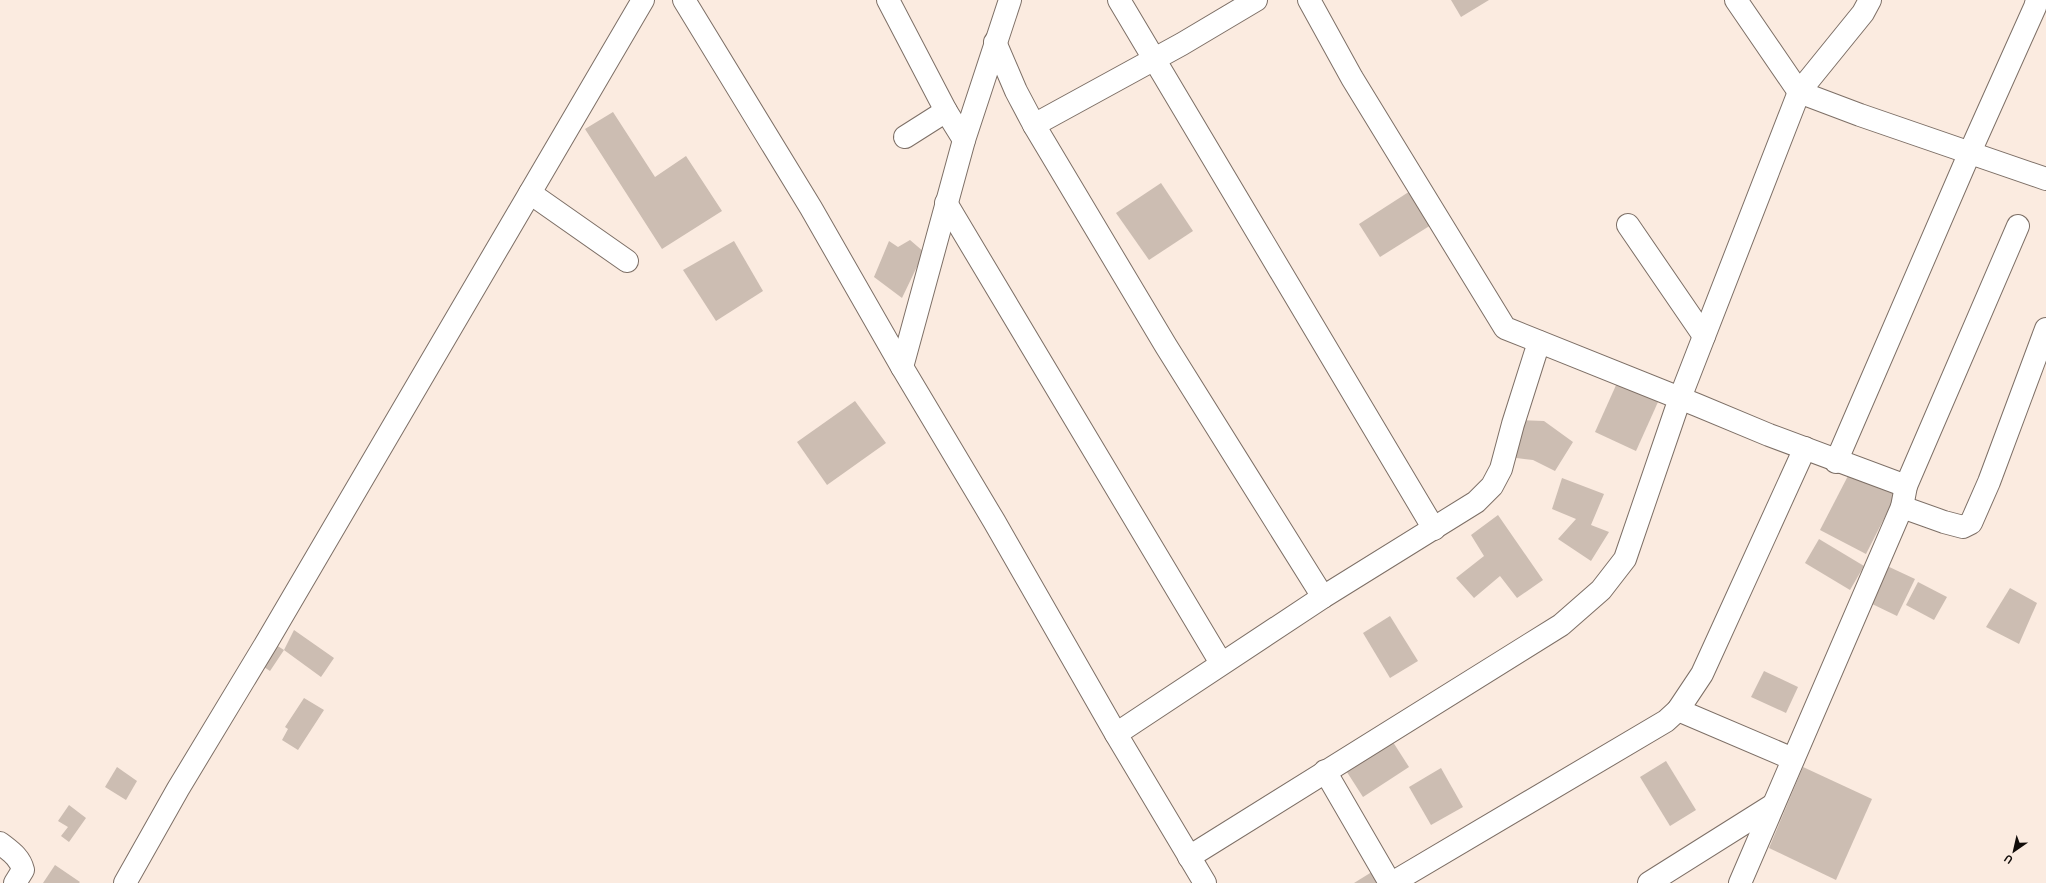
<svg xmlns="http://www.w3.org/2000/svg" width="2046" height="883" font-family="Ubuntu,sans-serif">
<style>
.building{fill:#ccbdb2}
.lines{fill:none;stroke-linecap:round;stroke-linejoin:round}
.minor-casing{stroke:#7d6f66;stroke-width:24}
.minor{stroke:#fff;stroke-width:22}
</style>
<rect width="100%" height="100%" fill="#fbebe0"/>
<g class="building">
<path d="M1451,0H1489L1461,17Z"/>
<path d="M613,112L655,177L686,156L722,211L662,249L585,129Z"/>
<path d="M1161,183L1193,231L1149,260L1116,213Z"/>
<path d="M1418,186L1439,220L1380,257L1359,224Z"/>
<path d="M910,240L924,252L902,298L874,277L889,241L898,247Z"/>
<path d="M734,241L763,291L716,321L683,270Z"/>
<path d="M1617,383L1658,402L1636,451L1595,432Z"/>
<path d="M855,401L886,443L827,485L797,442Z"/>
<path d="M1518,420L1544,421L1573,442L1555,471L1533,460L1509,457Z"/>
<path d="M1850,472L1896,495L1866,554L1820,530Z"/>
<path d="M1562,478L1604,494L1591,525L1609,532L1591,561L1558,539L1576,519L1552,509Z"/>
<path d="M1498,515L1543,580L1517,598L1500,576L1474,598L1456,578L1484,556L1471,535Z"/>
<path d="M1819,539L1864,566L1850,590L1805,563Z"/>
<path d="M1885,565L1915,579L1897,616L1868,602Z"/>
<path d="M1918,582L1947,597L1934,620L1906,605Z"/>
<path d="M2010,588L2037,603L2019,644L1986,627Z"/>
<path d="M1390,616L1418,661L1390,678L1363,633Z"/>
<path d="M294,630L334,658L321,677L284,650L270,671L255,661L268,640L284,650Z"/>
<path d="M1764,671L1798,687L1786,713L1751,697Z"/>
<path d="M304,698L324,710L298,750L282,740L288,729L285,727Z"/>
<path d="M1391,739L1409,767L1363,797L1345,769Z"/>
<path d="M1666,761L1696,810L1670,826L1640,777Z"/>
<path d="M117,767L137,781L126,800L105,787Z"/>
<path d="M1803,767L1872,799L1836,880L1769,848Z"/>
<path d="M1441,768L1463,807L1431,825L1409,787Z"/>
<path d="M69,805L86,818L69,842L61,836L68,827L58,821Z"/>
<path d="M55,865L80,882L79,883H43Z"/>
<path d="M1375,870L1383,883H1354Z"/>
</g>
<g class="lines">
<defs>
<g id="minor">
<path d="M684,0L811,208L902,367L994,521L1116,734L1205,883"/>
<path d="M888,0L946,111L964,140"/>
<path d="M1119,0L1434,529"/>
<path d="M1309,0L1352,78L1505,328L1697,405L1769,435L1906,486"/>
<path d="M1736,0L1799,92L1860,115L2046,179"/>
<path d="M995,42L1016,91L1034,125L1166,346L1323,597L1116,734"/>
<path d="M1034,125L1182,44L1256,0"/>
<path d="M905,137L946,111"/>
<path d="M530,193L627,261"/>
<path d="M946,203L1221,663"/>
<path d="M1628,225L1704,336"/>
<path d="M902,367L964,140L1010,0"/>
<path d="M1836,462L1970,152L2035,7L2037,0"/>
<path d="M1902,507L1944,522L1963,527L1971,523L1989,482L2046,329"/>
<path d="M1323,597L1476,502L1492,486L1501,469L1513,424L1539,342"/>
<path d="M1678,710L1793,759"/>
<path d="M1325,771L1390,883"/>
<path d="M0,843C10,851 20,857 23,870L15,883"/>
<path d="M1189,857L1561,625L1601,590L1625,559L1680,398L1799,92L1863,13L1870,0"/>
<path d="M125,883L178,789L268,640L643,0"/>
<path d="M1392,883L1666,721L1678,710L1702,674L1805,448"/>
<path d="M1649,883L1773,805"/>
<path d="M1740,883L1902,507L1906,486L2018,226"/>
</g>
</defs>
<use href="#minor" class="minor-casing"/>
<use href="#minor" class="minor"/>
</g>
<g transform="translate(2014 851) rotate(214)" stroke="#fbebe0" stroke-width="3" paint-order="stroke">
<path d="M0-3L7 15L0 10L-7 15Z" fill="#110c09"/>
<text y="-6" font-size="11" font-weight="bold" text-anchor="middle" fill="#110c09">U</text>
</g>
</svg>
